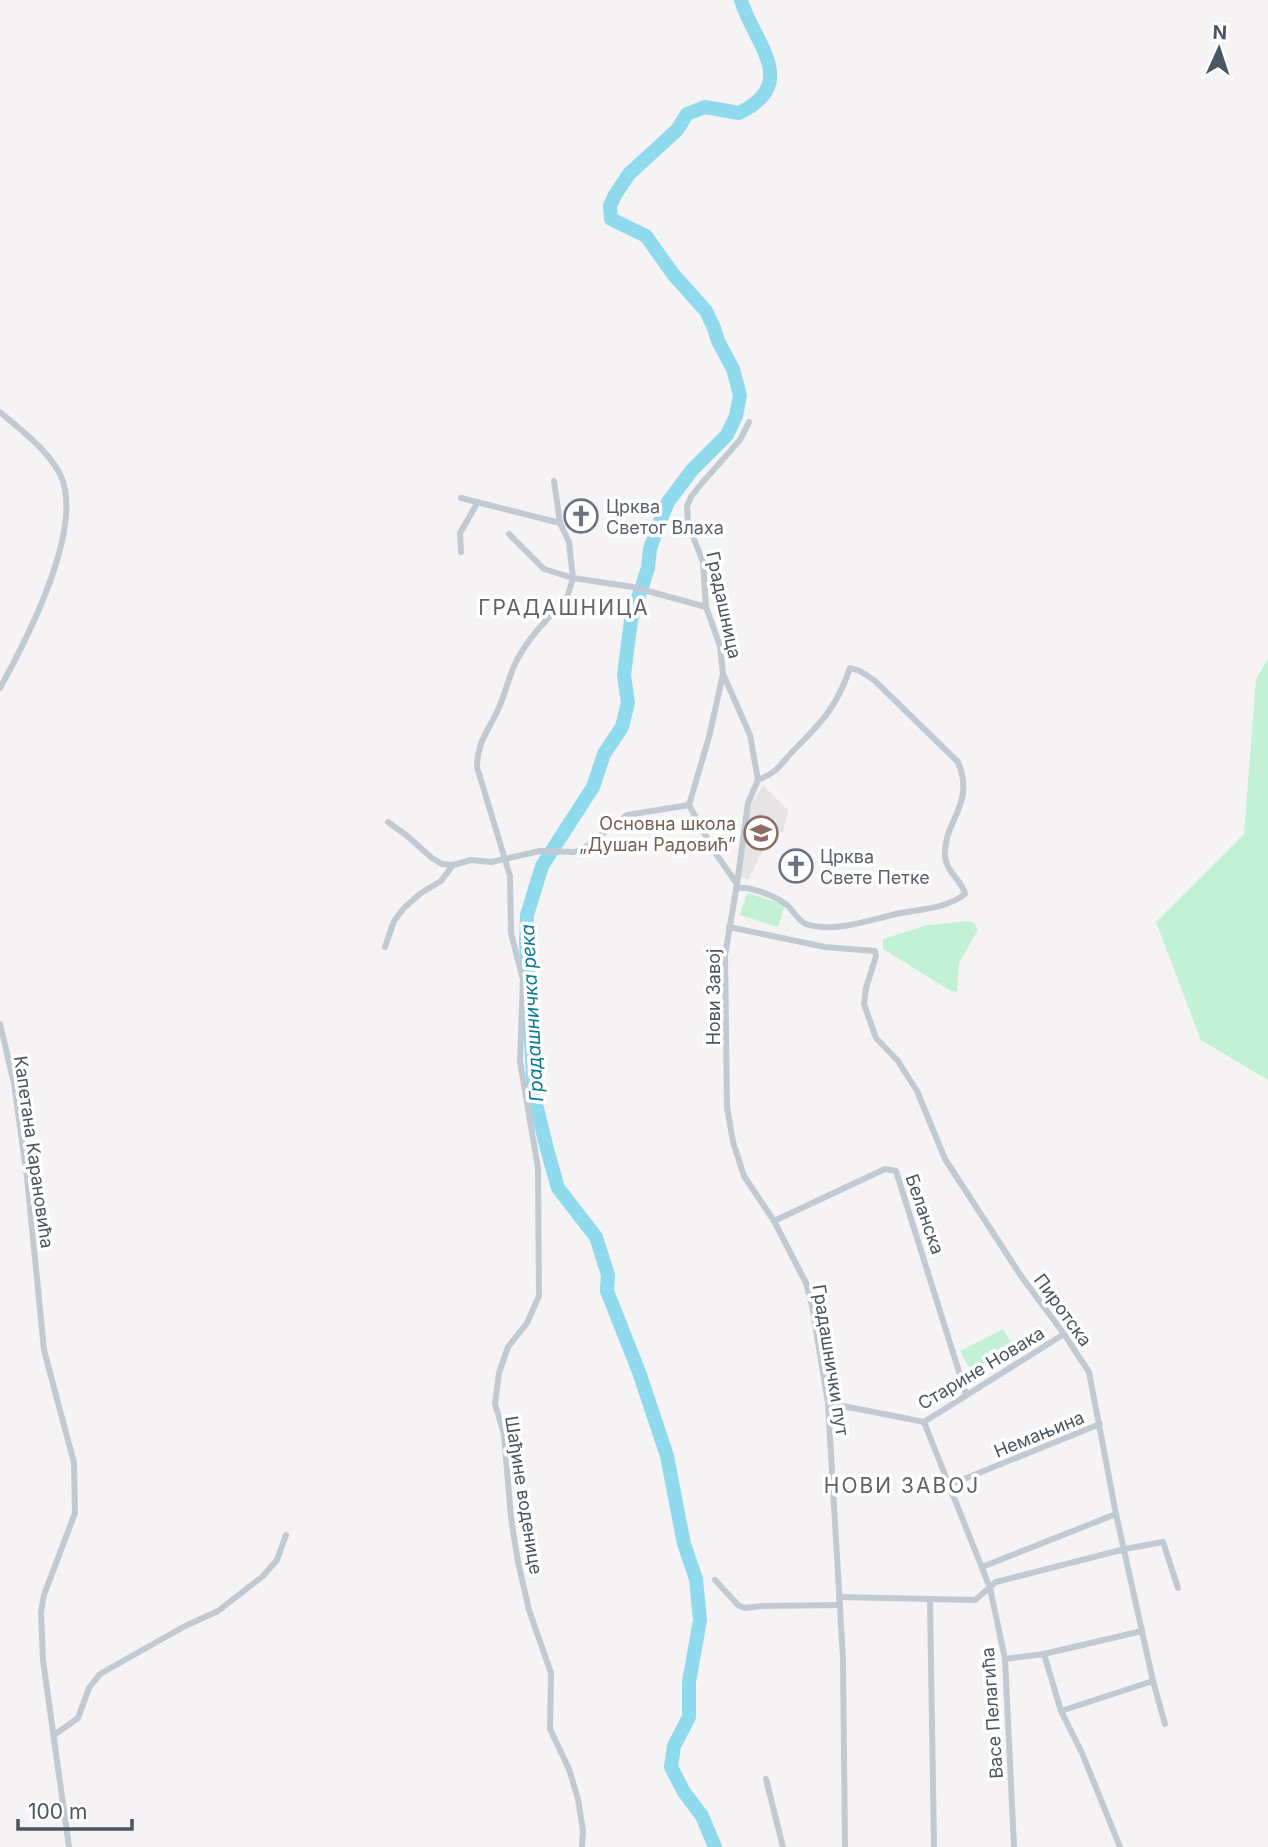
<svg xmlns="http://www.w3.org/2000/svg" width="1268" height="1847" font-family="Inter,sans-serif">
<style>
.education{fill:#e6e4e5}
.green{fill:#c3f1d5}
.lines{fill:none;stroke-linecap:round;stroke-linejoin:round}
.river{stroke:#90daee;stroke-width:14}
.minor{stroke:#c1cad2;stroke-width:6}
.labels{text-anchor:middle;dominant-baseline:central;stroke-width:7;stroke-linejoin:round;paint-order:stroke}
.worship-label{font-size:18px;fill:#5b616d;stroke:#fff;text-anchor:start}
.street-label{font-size:18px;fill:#4a5661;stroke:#fff}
.education-label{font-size:18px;fill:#785e54;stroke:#fff;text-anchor:end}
.water-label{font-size:19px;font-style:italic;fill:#0c7c9b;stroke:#fff}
.quarter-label{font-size:21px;letter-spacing:2px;fill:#5f6368;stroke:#fff}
</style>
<rect width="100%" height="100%" fill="#f5f3f3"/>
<path class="education" d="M763,785L788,810L783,832L771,834L748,880L740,876L749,808Z"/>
<g class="green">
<path d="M1268,659V1080L1201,1040L1156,922L1244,834L1256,679Z"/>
<path d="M747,893L785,905L778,927L740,915Z"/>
<path d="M969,921L974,923L978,930L959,963L957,992L951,991L883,949V939L928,925Z"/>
<path d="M1003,1329L1015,1351L972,1373L960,1351Z"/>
</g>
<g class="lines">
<path class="river" d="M715,1847L702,1816L684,1792L671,1767L674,1746L689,1717V1682L700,1620L696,1579L684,1544L667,1456L639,1372L607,1291L608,1275L596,1237L558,1188L547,1149L534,1096L526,943L527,915L542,866L593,787L604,754L622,727L628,703L624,675L631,620L648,568L650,549L658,526L668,502L692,470L727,435L736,416L740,395L733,369L718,341L714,328L706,311L673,274L646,236L611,219L610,206L615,195L629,174L677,130L687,114L705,107L739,113C802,83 752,41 741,0"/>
<g class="minor">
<path d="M0,412C22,431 46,448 60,474C86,526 26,641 0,688"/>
<path d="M749,422L740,440L702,483L691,497L687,506L688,524L703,562L706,607L720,646L723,674L709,737L689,805L714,851L737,884L725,955L727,1107L733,1142L744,1176L774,1221L806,1283L812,1306L828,1403L843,1659L845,1847"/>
<path d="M554,481L560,523L569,542L573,578L567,598C548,618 525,641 514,666C508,681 504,697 497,712C487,732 477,744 477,767L510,876L511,933L523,980L520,1061L538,1168L539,1296L527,1323L508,1347L499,1373L495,1404L504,1434L511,1518L518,1562L529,1610L551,1673L550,1729L569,1769L578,1799L583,1831L582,1847"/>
<path d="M461,498L560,523"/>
<path d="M509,534L544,569L573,578L633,587L706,607"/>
<path d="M461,552L460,533L478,502"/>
<path d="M724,676L750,735L758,780"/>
<path d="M388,822L406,835L432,858L442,864L453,865L471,860L491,862L540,851L574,852L583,849L627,815L689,805"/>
<path d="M736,888C751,886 775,896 787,905C794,911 798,921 806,924C833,933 866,921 892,915C915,909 945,910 965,894C962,880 946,872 945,856C943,821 976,805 958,762L874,680L860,671L850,668C837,706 823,721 795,749C780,764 780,771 758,780L748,803L737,884"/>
<path d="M729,927L825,947L875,951L876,956L866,988L864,1004L876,1038L898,1061L917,1091L945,1159L1021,1276L1064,1334L1089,1372L1116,1514L1153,1681L1165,1724"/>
<path d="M385,947L394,921L404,908L421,893L441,881L453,865"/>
<path d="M0,1024L14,1083L27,1177L44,1350L74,1463L75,1513L44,1595L41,1612L43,1660L69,1847"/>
<path d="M774,1221L885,1169L896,1171L966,1394"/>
<path d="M828,1403L924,1422L1064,1334"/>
<path d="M924,1422L990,1588L1005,1659L1014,1847"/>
<path d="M949,1485L1100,1424"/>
<path d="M982,1567L1116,1514"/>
<path d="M715,1580L739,1606L745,1608L762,1606L840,1605"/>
<path d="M839,1597L975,1600L996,1582L1125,1549L1163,1542L1178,1588"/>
<path d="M930,1599L934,1847"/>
<path d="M1044,1654L1061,1711L1082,1753L1120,1847"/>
<path d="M1005,1659L1044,1654L1142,1631"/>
<path d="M1061,1711L1153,1681"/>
<path d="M54,1735L78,1718L89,1688L100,1674L185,1626L218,1611L263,1576L277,1560L286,1535"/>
<path d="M766,1779L783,1847"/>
</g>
</g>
<defs>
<symbol id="church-ring" viewBox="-11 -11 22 22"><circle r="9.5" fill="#fff" stroke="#6b7280" stroke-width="1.5"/><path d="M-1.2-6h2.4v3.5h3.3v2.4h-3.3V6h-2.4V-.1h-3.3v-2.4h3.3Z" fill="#6b7280"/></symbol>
<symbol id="school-ring" viewBox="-11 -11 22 22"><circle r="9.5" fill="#fff" stroke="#8d6e63" stroke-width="1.5"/><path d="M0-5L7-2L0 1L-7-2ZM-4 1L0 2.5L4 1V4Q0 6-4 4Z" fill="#8d6e63"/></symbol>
</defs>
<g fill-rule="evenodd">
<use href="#church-ring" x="562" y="497" width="38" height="38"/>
<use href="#school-ring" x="742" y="814" width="38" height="38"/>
<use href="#church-ring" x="777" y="847" width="38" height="38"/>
</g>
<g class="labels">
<g class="worship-label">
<text x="606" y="506">Црква<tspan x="606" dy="21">Светог Влаха</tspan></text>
<text x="820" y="856">Црква<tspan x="820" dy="21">Свете Петке</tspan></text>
</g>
<g class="street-label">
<text transform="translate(724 605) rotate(78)">Градашница</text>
<text transform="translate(713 997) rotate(-90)">Нови Завој</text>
<text transform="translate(34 1152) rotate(82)">Капетана Карановића</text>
<text transform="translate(925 1214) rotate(71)">Беланска</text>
<text transform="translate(1063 1310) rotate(54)">Пиротска</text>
<text transform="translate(831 1360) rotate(81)">Градашнички пут</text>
<text transform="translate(981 1368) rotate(-31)">Старине Новака</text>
<text transform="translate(1039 1434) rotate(-22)">Немањина</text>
<text transform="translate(524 1495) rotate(81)">Шађине воденице</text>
<text transform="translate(992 1713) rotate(-94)">Васе Пелагића</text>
</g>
<g class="education-label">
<text x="736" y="823">Основна школа<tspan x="736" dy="21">„Душан Радовић”</tspan></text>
</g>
<g class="water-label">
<text transform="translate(532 1013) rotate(-93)">Градашничка река</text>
</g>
<g class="quarter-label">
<text x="564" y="607">ГРАДАШНИЦА</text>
<text x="902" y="1485">НОВИ ЗАВОЈ</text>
</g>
</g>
<g transform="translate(1219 49) rotate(3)" stroke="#ffffff" stroke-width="5" paint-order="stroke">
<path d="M0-5L12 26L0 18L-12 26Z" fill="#4a5661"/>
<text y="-10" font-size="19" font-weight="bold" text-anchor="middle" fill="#4a5661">N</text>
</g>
<path d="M18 1819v10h114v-10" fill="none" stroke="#4a5661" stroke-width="3.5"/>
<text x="28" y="1819" font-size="21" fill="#4a5661" stroke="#ffffff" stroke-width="5" paint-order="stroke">100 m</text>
</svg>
